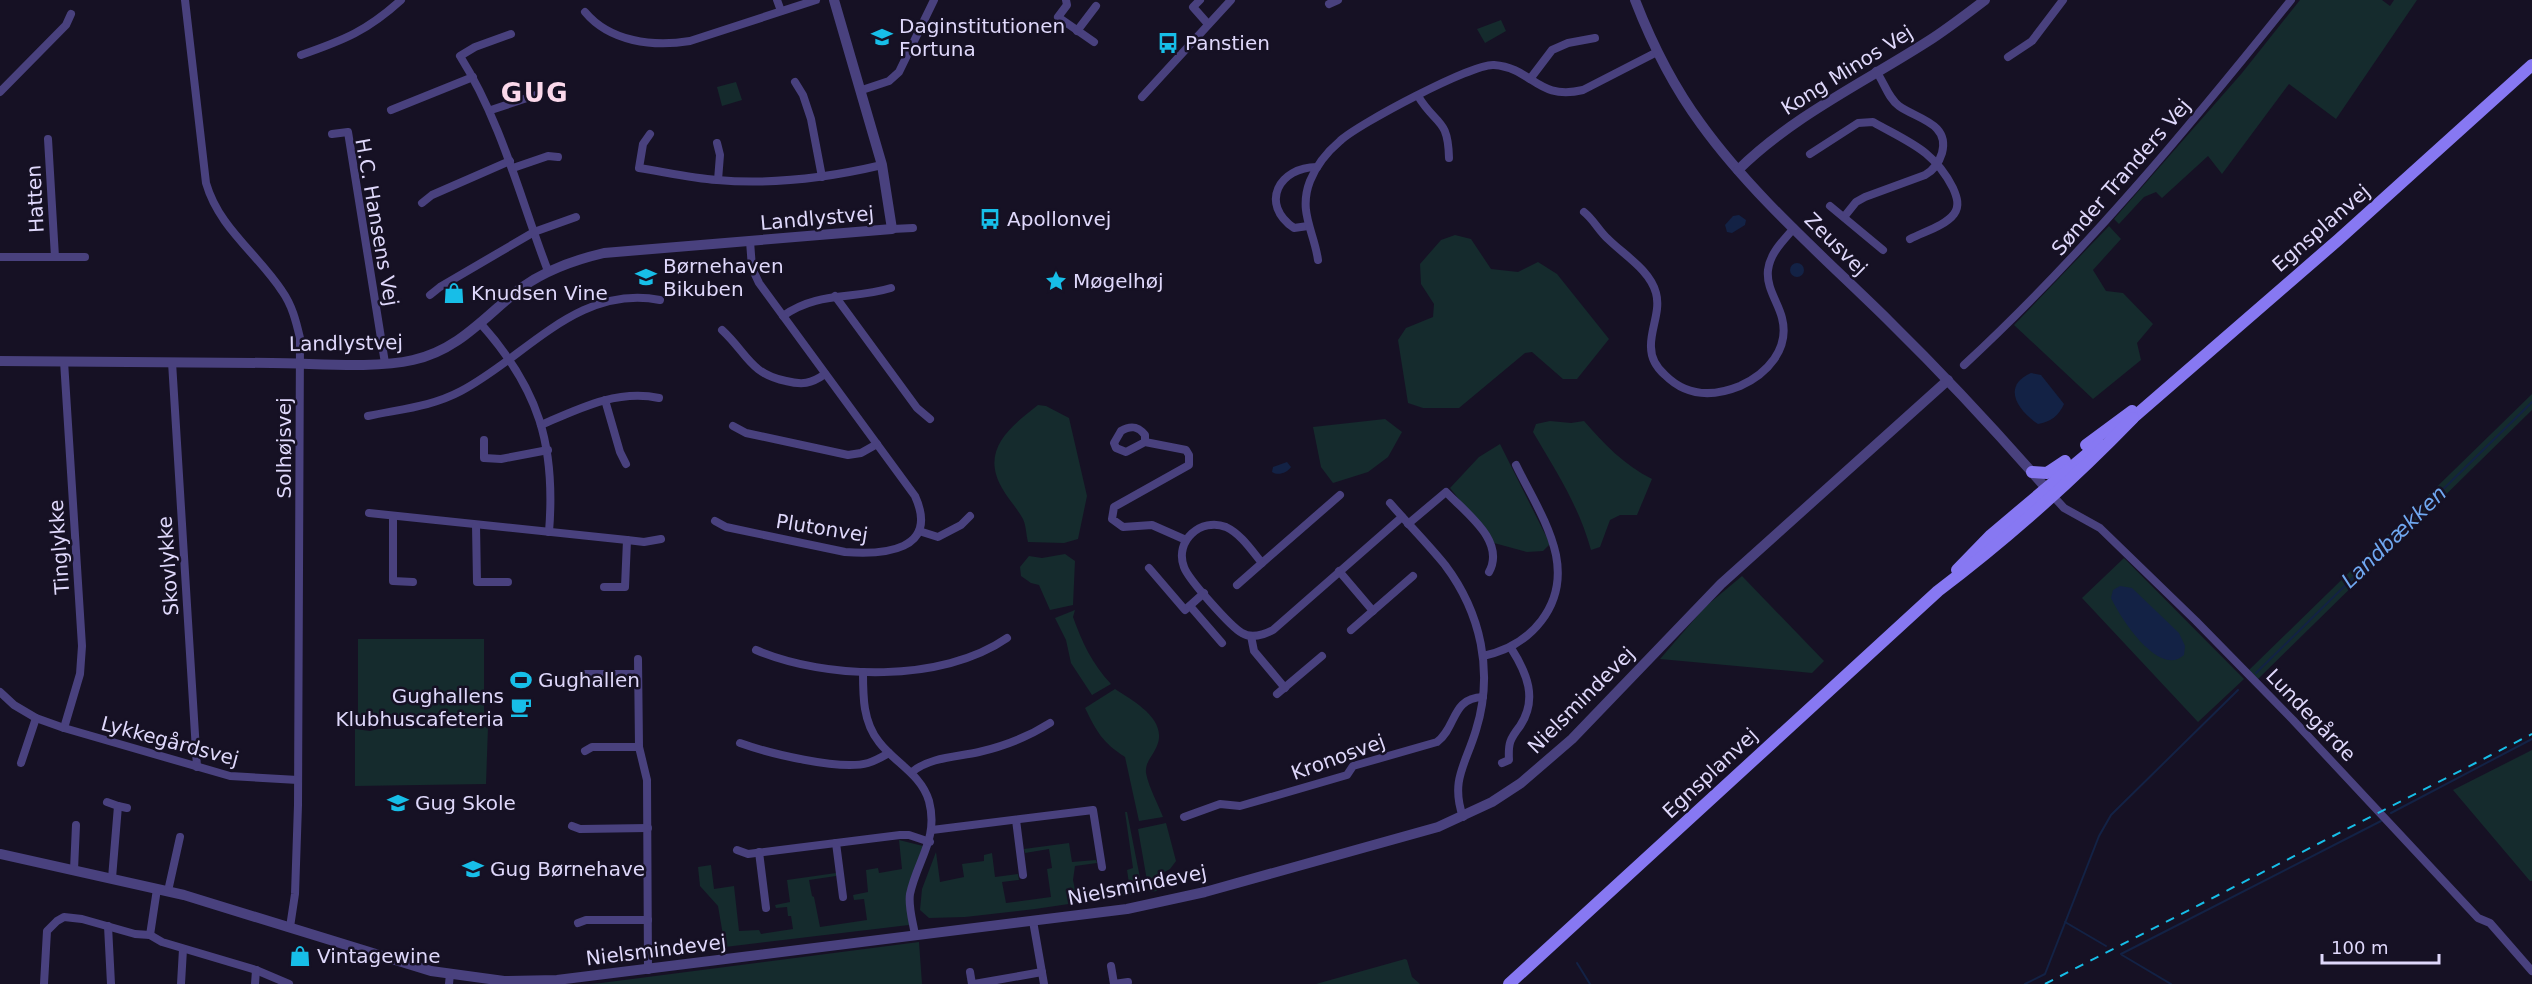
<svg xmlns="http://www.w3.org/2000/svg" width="2532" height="984" font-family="'DejaVu Sans',sans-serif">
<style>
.green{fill:#152b2d}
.water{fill:#132245}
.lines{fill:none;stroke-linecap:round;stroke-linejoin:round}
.stream{stroke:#132245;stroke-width:2}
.minor{stroke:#49417e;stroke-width:8}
.tertiary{stroke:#49417e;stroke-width:10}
.secondary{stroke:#8778f2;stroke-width:12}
.rail{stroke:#17bee8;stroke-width:2;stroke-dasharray:9 8;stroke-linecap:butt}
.labels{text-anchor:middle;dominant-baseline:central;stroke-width:5;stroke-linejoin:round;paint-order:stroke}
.poi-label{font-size:20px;fill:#dfd8fb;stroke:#161124;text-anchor:start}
.street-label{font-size:20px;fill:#dfd8fb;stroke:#161124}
.water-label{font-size:21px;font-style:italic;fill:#70a8f1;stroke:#161124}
.district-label{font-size:26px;font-weight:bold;letter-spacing:1.5px;fill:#fbd9eb;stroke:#161124}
</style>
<rect width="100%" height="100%" fill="#161124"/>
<g class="green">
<path d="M2300,0H2382L2390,6L2394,0H2417L2336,119L2289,84L2222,174L2208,156L2162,198L2156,192L2144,197L2119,224L2114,219L2242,73Z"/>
<path d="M1501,20L1506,31L1485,43L1477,29Z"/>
<path d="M736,82L742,100L722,106L717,87Z"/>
<path d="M2109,226L2121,239L2093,270L2106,291L2123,293L2153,324L2137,343L2141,360L2093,399L2014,325Z"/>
<path d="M1455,235L1471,239L1491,269L1518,272L1538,262L1557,274L1609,339L1577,379H1563L1532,352L1525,353L1459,408H1423L1408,403L1398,340L1406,328L1433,317L1434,304L1421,284L1420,264L1441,240Z"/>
<path d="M2532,394V410L2258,679L2249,670Z"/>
<path d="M1038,405L1046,406L1069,418L1087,496L1078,539L1064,543L1028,542C1026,534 1026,525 1023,519C1017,508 1008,499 1002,488C980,450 1010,427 1038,405Z"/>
<path d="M1385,419L1402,432L1388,457L1368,472L1333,483L1321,467L1313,427Z"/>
<path d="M1550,421L1571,423L1584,421C1604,444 1624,465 1652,479L1637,515H1620L1610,520L1600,547L1591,550C1578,504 1557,473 1533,432L1536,424Z"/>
<path d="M1500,444L1550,544L1543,551L1527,552L1494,543L1450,488L1479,457Z"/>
<path d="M1065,554L1075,561L1073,605L1050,610L1039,585L1031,583L1021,576L1020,567L1029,556L1042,558Z"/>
<path d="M2124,558L2244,679L2198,722L2082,598Z"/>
<path d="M1742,576L1824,661L1812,673L1660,659L1705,607Z"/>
<path d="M1075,610L1073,617C1082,642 1092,664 1111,684L1092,695L1071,663L1066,640L1055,618Z"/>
<rect x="358" y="639" width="126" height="79"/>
<path d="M1115,689C1133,701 1170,720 1156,748C1152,757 1145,762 1146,773C1149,788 1158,804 1163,817L1139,821L1125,757C1102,742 1097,732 1085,708Z"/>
<path d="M488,727L486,784L355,786V729L370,731L378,729Z"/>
<path d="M2532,750V881H2530L2453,790Z"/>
<path d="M1125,812H1127L1143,893L1035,909L965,917L929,918L920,910L922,889L936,852L940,882L964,877L962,864L984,861V855L992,853L995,877L1018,874L1019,880L1002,882L1006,903L1051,897L1047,869L1052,868L1049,849L1025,853L1024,849L1069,843L1072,862L1096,860L1097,863L1075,866L1073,880L1077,899L1130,890L1127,870L1133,868Z"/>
<path d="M1166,823L1176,861L1170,869L1159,875L1156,884L1157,891L1149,892L1138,829Z"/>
<path d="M899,840L923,846L909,890V925L725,947L718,906L700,886L698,867L711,865L714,889L734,886L739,931L759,930L761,934L793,929L791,916H788L787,907L776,908L775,905L790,902L787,880L836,873V876L809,880L812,896L814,897L820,927L867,920L864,899L854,900L853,895L868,892L866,870L878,868L879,873L902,869Z"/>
<path d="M919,942L922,984H589L601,983Z"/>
<path d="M1405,959L1407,960L1412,977L1420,984H1316Z"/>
</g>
<g class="water">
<path d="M1739,215L1746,220L1745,225L1732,233L1727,232L1725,225L1733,216Z"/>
<circle cx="1797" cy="270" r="7"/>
<path d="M2031,373L2041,375L2064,404C2059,415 2051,422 2038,424C2018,411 2001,386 2031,373Z"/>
<path d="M1287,462L1291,467C1287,473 1278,476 1272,472L1273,467Z"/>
<path d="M2120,586L2132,588L2179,633L2185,646L2184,655C2159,678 2121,619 2111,598L2113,590Z"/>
</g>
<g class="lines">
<g class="stream">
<path d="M2256,673L2532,402"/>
<path d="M2391,813L2532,739"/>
<path d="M2065,922L2106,946"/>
<path d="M2121,954L2381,821"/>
<path d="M2122,955L2171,984"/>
<path d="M1577,963L1590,984"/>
<path d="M2025,984L2045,974L2099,836L2111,815L2238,690"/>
</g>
<g class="minor">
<path d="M185,0L206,183C219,228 257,253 282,291C292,305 296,321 300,338L298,805L295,894L290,927"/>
<path d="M777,0L781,11"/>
<path d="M1066,0L1067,5L1058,17L1094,42"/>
<path d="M1200,0L1193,7L1208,24"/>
<path d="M1329,4L1338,0"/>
<path d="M585,12C610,42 653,47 690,41L816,0"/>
<path d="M1077,31L1096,6"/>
<path d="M511,34L475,47L460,56C502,123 520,198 548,271"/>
<path d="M301,55C344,40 367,31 401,0"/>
<path d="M2008,57L2032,41L2063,0"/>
<path d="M1530,79L1552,50L1568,43L1595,38"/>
<path d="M795,82L803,95L811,119L822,177"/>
<path d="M862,90L889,81L899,72L934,0"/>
<path d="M0,92L66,25L71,14"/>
<path d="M1418,96C1436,126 1448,117 1449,158"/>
<path d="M1142,97L1231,0"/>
<path d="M391,110L473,77"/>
<path d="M491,110L536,95"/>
<path d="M332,134L348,132L385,363"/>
<path d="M650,134L643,144L639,168C665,172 691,178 717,180C773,185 827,178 882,165"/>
<path d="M48,139L55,257"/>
<path d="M717,143L720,155L718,180"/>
<path d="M1810,154L1858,123L1873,122C1908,142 1934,150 1953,188C1957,197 1960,206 1954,214C1945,226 1923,232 1910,239"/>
<path d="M513,168L548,156L558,157"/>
<path d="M422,203L432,195L510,161"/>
<path d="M1830,206L1883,250"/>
<path d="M1584,212C1594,220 1599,231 1608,239C1624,255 1650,270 1656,293C1661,311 1650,330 1651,347C1651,358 1657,368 1665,375C1687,397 1713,397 1740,386C1767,374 1790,349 1782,318C1778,302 1766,288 1768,270C1770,253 1783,241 1794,228"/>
<path d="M1844,217L1856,202L1865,197L1925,175C1934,170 1939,163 1942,153C1950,123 1917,119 1899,106C1888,98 1884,82 1876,71"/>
<path d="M1308,226L1294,228C1259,204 1279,167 1317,167"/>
<path d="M892,229L913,228"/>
<path d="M0,257H85"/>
<path d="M1318,260C1314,231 1298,212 1310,181C1316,166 1327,152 1340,141C1358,124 1473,63 1494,65C1533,68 1537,101 1583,90L1657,52"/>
<path d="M430,295L440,287L534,232L576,217"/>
<path d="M835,296L917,408L930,419"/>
<path d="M783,316C818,291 852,300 891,288"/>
<path d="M481,324C539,389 556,446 549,532"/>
<path d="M722,330C747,353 750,374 786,381C802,385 811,384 825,374"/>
<path d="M64,361L82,646L80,674L64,728"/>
<path d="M172,362L197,767"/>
<path d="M1964,365C2084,254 2189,127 2291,0"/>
<path d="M605,400L620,452L626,464"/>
<path d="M368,416C400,409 431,407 461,391C526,357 578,284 660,300"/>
<path d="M541,425C578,409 617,389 659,398"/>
<path d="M733,426L746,433L848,455L861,453L877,444"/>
<path d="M484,440V458L501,459L548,450"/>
<path d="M1145,442L1126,452L1116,448L1114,443L1121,431C1131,425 1138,426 1145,435V442L1186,450L1189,455V465L1114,507L1112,519L1123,527L1152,525L1186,540"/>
<path d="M1340,495L1262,563C1252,551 1241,534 1226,527C1201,517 1174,541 1184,567C1188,579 1231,627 1242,633C1252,639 1263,635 1273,630L1402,517"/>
<path d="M2053,496L2064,508L2100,528L2196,621L2293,720L2478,918L2490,923L2532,971"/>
<path d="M1390,503C1408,524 1428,544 1445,565C1481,613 1494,672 1476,730C1466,764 1450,780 1463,817"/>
<path d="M369,513L627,540L644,542L661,539"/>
<path d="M393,517V581L413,582"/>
<path d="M715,521L726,527L845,552C883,555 940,551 915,496L759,283L752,268L750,241"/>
<path d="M1408,524L1446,492C1466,513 1506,541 1489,572"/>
<path d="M476,525L477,582H508"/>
<path d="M919,531L938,537L961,525L970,516"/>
<path d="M1149,568L1185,610L1204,593"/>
<path d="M1339,571L1373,611"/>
<path d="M1237,585L1262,563"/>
<path d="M604,587H625L627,540"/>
<path d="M1190,606L1222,643"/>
<path d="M1351,630L1413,576"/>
<path d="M1251,636L1254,651L1285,688"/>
<path d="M756,650C827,680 942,683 1007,638"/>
<path d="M1483,656C1531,646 1566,606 1556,555C1549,523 1530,494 1516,465"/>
<path d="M638,659L639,747L647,780L648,970"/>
<path d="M863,672C863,697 863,722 879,742C895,763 921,774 929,801C939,839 917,860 910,894C908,907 913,922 915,935"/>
<path d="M578,678L585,674H638"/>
<path d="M0,692L14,705L36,718L64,728L230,776L298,780"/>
<path d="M1277,694L1322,656"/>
<path d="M740,743C768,753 840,771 868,763C875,761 882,757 889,753"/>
<path d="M585,751L592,747H639"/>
<path d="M21,763L36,718"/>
<path d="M1502,763L1509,760C1508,743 1510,739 1520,726C1538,699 1527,673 1511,648"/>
<path d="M912,772C930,757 957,757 979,752C1005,746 1028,737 1050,723"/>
<path d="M107,802L118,806L112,878"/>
<path d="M118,806L127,808"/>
<path d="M1184,817L1220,804L1240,806L1347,775L1353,766L1437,742C1457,727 1451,698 1483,697"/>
<path d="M1016,820L1023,875"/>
<path d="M572,826L580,829L648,828"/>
<path d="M932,830L1093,810L1102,867"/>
<path d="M836,843L843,897"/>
<path d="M737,850L748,854L900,835H909L930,842"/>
<path d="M759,852L766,908"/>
<path d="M74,870L76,825"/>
<path d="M168,891L180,837"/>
<path d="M1033,921L1044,984"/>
<path d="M578,923L586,920H648"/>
<path d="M108,926L111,984"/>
<path d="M150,935L157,889"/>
<path d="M1111,966L1114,984"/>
<path d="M970,972L972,984"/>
<path d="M44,984L47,931L57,921L64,917L82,919L135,934L150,935L162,942L256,970L289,984"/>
<path d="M181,984L183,949"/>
<path d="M255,984L256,970"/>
<path d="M449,984L450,974"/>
<path d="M974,984L1042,972"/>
<path d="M1114,984L1128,982"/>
</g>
<g class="tertiary">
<path d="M1635,0C1652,44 1673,86 1701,124C1753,196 1826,259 1889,321C1946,377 1999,434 2051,494"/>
<path d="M1738,170C1795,114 1867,81 1933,38C1951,26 1968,13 1985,0"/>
<path d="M0,361C91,361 182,362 272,363C313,363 374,369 413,360C459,350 485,316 521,288C546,270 574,260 604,253L892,229L882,165L834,0"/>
<path d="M0,854L184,895L431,971L504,981L557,980L1127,909L1205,892L1438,827L1492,802L1521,783L1572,739L1721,584L1948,380"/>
</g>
<g class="secondary">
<path d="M2127,423L2338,240L2532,65"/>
<path d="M2086,445L2132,411"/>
<path d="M2032,472L2047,473L2065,461"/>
<path d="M1957,570L1991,535L2099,444"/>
<path d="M1509,984L1938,591C2008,538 2072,481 2133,418"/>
</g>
<path class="rail" d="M2045,984L2532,734"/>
</g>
<defs>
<symbol id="school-bare" viewBox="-9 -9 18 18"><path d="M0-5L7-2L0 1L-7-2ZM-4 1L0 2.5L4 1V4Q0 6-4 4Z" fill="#17bee8" stroke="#161124" stroke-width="2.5" paint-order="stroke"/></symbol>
<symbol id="bus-bare" viewBox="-9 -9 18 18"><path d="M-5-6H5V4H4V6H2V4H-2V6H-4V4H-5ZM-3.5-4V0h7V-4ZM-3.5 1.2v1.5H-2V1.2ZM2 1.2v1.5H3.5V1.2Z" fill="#17bee8" stroke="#161124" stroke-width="2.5" paint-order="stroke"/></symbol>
<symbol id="sight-bare" viewBox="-9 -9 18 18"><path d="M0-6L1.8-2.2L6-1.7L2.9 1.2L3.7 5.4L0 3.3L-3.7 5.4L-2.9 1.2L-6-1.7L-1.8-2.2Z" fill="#17bee8" stroke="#161124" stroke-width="2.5" paint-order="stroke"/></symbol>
<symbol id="shop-bare" viewBox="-9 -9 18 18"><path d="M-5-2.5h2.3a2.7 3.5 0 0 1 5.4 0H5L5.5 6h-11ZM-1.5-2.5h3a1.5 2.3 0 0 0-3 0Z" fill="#17bee8" stroke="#161124" stroke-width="2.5" paint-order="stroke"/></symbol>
<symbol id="stadium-bare" viewBox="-9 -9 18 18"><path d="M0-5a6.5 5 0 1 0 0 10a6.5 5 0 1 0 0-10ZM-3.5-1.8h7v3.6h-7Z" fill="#17bee8" stroke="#161124" stroke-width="2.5" paint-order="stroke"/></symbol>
<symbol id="cafe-bare" viewBox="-9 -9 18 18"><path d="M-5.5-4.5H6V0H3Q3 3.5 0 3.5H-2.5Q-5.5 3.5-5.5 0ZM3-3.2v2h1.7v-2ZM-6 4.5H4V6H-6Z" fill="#17bee8" stroke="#161124" stroke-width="2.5" paint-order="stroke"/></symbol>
</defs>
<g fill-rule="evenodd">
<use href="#school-bare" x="867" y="22" width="30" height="30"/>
<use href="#bus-bare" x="1153" y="28" width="30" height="30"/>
<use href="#bus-bare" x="975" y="204" width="30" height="30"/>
<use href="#school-bare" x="631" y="262" width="30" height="30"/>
<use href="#sight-bare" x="1041" y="266" width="30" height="30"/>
<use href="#shop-bare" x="439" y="278" width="30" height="30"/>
<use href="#stadium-bare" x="506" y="665" width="30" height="30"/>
<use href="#cafe-bare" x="506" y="692" width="30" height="30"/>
<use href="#school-bare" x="383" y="788" width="30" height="30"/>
<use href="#school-bare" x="458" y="854" width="30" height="30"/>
<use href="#shop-bare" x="285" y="941" width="30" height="30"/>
</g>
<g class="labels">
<g class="poi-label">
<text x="899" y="26">Daginstitutionen<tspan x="899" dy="23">Fortuna</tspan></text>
<text x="1185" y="43">Panstien</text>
<text x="1007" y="219">Apollonvej</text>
<text x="663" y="266">Børnehaven<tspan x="663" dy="23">Bikuben</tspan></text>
<text x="1073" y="281">Møgelhøj</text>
<text x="471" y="293">Knudsen Vine</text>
<text x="538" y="680">Gughallen</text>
<text x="504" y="696" text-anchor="end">Gughallens<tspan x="504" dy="23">Klubhuscafeteria</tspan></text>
<text x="415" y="803">Gug Skole</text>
<text x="490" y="869">Gug Børnehave</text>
<text x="317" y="956">Vintagewine</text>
</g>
<g class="street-label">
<text transform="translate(1847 70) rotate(-32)">Kong Minos Vej</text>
<text transform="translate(2121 177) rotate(-49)">Sønder Tranders Vej</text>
<text transform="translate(35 199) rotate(-93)">Hatten</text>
<text transform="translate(817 218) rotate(-5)">Landlystvej</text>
<text transform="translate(377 222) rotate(80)">H.C. Hansens Vej</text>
<text transform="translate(2321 228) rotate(-41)">Egnsplanvej</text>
<text transform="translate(1836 244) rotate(45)">Zeusvej</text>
<text transform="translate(346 343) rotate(-1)">Landlystvej</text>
<text transform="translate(284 448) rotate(-90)">Solhøjsvej</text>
<text transform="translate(822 528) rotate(9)">Plutonvej</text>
<text transform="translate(59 547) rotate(-94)">Tinglykke</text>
<text transform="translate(168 566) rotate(-94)">Skovlykke</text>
<text transform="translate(1581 700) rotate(-45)">Nielsmindevej</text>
<text transform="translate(2311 715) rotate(46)">Lundegårde</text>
<text transform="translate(170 741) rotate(15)">Lykkegårdsvej</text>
<text transform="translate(1338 757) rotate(-20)">Kronosvej</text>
<text transform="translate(1710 773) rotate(-43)">Egnsplanvej</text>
<text transform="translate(1137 885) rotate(-11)">Nielsmindevej</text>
<text transform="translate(656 950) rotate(-7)">Nielsmindevej</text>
</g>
<g class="water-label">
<text transform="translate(2394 537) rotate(-44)">Landbækken</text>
</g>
<g class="district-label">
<text x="535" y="93">GUG</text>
</g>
</g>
<path d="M2322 954v9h117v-9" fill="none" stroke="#dfd8fb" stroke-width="3"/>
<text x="2331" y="954" font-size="18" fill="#dfd8fb" stroke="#161124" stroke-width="4.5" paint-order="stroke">100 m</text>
</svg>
